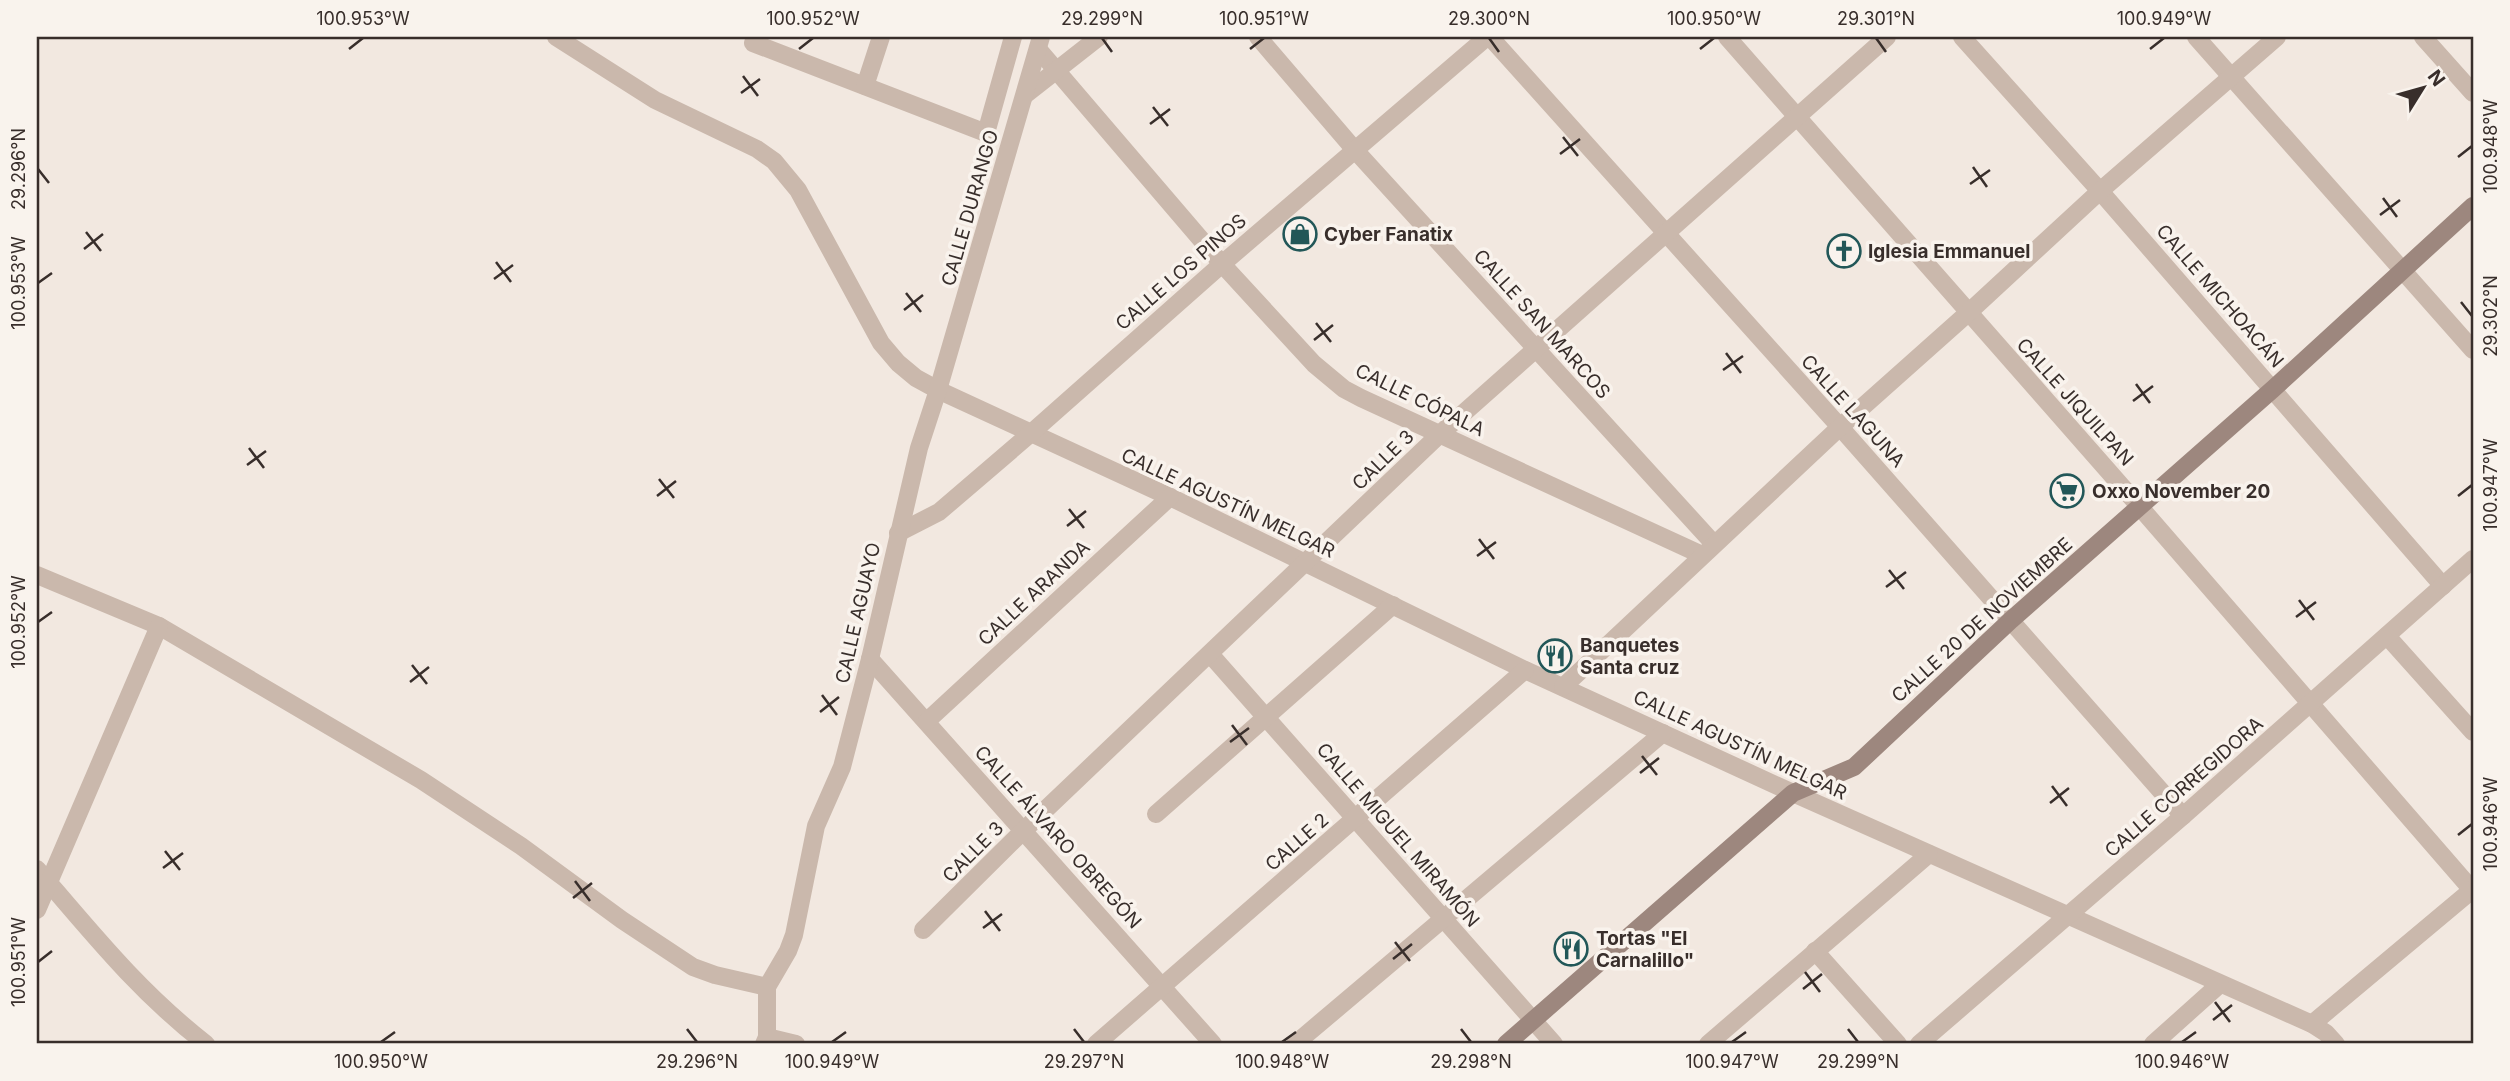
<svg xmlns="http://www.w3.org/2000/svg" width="2510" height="1081" font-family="Inter,sans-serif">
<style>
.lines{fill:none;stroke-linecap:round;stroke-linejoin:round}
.street{stroke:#cab8ac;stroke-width:18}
.secondary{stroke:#9d877e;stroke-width:18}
.ticks{fill:none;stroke:#382e2b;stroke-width:2.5}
.labels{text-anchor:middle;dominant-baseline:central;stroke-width:7;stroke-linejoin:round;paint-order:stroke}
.street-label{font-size:19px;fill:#382e2b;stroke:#f9f3ed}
.poi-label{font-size:19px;font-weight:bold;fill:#382e2b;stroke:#f9f3ed;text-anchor:start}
.neatline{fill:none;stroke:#382e2b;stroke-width:2.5}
.ticks-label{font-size:18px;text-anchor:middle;fill:#382e2b}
</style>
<rect width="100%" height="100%" fill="#f2e8e0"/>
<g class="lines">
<g class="street">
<path d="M556,37L655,100L757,149L774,161L798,190L881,343L898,363L916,378L938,390L1170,497L1525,670L1793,793L2312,1024L2326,1033L2336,1044"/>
<path d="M755,37L753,43L986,133L1013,37"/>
<path d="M1258,37L1354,149L1714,544"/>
<path d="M1490,37L1840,427L2183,816"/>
<path d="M1727,37L2139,506L2473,891"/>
<path d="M1962,37L2100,191L2443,586"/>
<path d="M2196,37L2473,350"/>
<path d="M2423,37L2473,93"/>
<path d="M1038,49L1222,264L1314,364L1344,389L1361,398L1702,555"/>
<path d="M865,86L881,37"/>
<path d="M1025,95L1099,37"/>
<path d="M898,533L939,512L1030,434L1222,264L1487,37"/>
<path d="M37,575L159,626L421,780L521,846L622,920L693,967L715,975L767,987"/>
<path d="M2387,636L2473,732"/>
<path d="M1210,654L1554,1044"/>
<path d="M870,659L1213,1044"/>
<path d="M1563,687L1840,427L1968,313L2100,191L2277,37"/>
<path d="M927,721L1170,497"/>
<path d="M1156,814L1393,605"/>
<path d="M37,869C92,933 139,992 206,1044"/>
<path d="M37,910L159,626"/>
<path d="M923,930L1023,831L1440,434L1887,37"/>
<path d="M1815,951L1898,1044"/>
<path d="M2312,1024L2472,890"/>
<path d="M767,1037L796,1044"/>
<path d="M764,1044L767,1037V987L788,951L794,935L816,826L842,767L870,659L919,448L938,390L1041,37"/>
<path d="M1096,1044L1525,670"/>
<path d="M1295,1044L1663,733"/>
<path d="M1708,1044L1929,854"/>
<path d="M1919,1044L2183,816L2473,559"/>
<path d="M2153,1044L2220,984"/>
</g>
<path class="secondary" d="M1506,1044L1793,793L1854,767L2011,620L2273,389L2473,206"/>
</g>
<path class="ticks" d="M1102,38L1112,52M1489,38L1499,52M1876,38L1886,52M349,49L363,38M799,49L813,38M1250,49L1264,38M1700,49L1714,38M2150,49L2164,38M743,76L758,96M741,93L760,79M1153,107L1168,126M1150,124L1170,109M1563,137L1578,156M1560,154L1580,139M2458,157L2472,146M1973,167L1987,187M38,169L49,183M1970,184L1990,170M2383,198L2397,217M2380,215L2400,200M86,232L101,251M84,249L103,234M496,262L511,282M494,279L513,265M38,283L52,273M906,293L921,312M2461,302L2472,316M904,310L923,295M1316,323L1331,342M1314,340L1333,325M1726,353L1741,373M1723,370L1743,356M2136,384L2150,403M2133,401L2153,386M249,448L264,468M247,465L266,451M659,479L674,498M657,496L676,481M2458,496L2472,485M1069,509L1084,528M1067,526L1086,511M1479,539L1494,559M1477,556L1496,542M1889,570L1904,589M1886,587L1906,572M2299,600L2314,620M2296,617L2316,602M38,622L52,612M412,665L427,684M410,682L429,667M822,695L837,715M820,712L839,697M1232,725L1247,745M1230,742L1249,728M1642,756L1657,775M1640,773L1659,758M2052,786L2067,806M2050,803L2069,788M2458,835L2472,824M165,851L180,870M163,868L183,853M575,881L590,901M573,898L592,883M985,911L1000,931M983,928L1002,914M1395,942L1410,961M1393,959L1412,944M38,962L52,951M1805,972L1820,992M1803,989L1822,974M2215,1002L2230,1022M2213,1020L2232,1005M687,1029L697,1042M1074,1029L1084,1042M1461,1029L1471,1042M1848,1029L1858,1042M381,1042L395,1032M832,1042L846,1032M1282,1042L1296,1032M1732,1042L1746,1032M2182,1042L2196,1032"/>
<defs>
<symbol id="shop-ring" viewBox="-11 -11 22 22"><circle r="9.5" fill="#f9f3ed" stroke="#225758" stroke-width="1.5"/><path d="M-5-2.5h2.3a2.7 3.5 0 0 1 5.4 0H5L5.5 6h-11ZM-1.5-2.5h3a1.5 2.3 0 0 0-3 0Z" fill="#225758"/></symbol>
<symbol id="church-ring" viewBox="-11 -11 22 22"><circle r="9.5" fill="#f9f3ed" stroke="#225758" stroke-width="1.5"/><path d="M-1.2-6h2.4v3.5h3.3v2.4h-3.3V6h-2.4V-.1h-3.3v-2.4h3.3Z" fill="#225758"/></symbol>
<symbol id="supermarket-ring" viewBox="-11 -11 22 22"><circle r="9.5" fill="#f9f3ed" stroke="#225758" stroke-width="1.5"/><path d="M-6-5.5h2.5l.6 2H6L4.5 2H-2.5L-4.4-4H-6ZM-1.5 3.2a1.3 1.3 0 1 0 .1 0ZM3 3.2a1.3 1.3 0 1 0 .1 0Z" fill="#225758"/></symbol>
<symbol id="restaurant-ring" viewBox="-11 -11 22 22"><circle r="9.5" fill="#f9f3ed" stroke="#225758" stroke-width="1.5"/><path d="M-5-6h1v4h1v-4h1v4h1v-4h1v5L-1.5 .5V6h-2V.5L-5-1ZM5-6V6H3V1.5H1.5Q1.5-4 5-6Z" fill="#225758"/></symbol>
</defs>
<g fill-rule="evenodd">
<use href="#shop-ring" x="1281" y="215" width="38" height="38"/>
<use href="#church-ring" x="1825" y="232" width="38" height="38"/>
<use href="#supermarket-ring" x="2048" y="472" width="38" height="38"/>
<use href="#restaurant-ring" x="1536" y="637" width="38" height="38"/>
<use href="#restaurant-ring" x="1552" y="930" width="38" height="38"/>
</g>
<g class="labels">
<g class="street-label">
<text transform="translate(970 208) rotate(-74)">CALLE DURANGO</text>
<text transform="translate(1181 272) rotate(-41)">CALLE LOS PINOS</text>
<text transform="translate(2220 296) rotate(49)">CALLE MICHOACÁN</text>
<text transform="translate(1542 324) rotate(48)">CALLE SAN MARCOS</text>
<text transform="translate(1420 400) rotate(26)">CALLE CÓPALA</text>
<text transform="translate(2075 402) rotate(48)">CALLE JIQUILPAN</text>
<text transform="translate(1853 411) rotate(48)">CALLE LAGUNA</text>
<text transform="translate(1383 460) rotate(-44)">CALLE 3</text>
<text transform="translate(1228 503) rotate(25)">CALLE AGUSTÍN MELGAR</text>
<text transform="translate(1034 593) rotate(-43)">CALLE ARANDA</text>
<text transform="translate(858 613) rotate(-77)">CALLE AGUAYO</text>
<text transform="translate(1982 620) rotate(-42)">CALLE 20 DE NOVIEMBRE</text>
<text transform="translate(1740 745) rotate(25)">CALLE AGUSTÍN MELGAR</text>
<text transform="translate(2184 787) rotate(-41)">CALLE CORREGIDORA</text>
<text transform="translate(1398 835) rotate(49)">CALLE MIGUEL MIRAMÓN</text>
<text transform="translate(1058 837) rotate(48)">CALLE ÁLVARO OBREGÓN</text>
<text transform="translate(1297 842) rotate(-41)">CALLE 2</text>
<text transform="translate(973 852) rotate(-45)">CALLE 3</text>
</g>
<g class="poi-label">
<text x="1324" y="234">Cyber Fanatix</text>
<text x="1868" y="251">Iglesia Emmanuel</text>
<text x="2092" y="491">Oxxo November 20</text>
<text x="1580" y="645">Banquetes<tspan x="1580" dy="22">Santa cruz</tspan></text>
<text x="1596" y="938">Tortas "El<tspan x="1596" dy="22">Carnalillo"</tspan></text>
</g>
</g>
<rect width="2510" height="1081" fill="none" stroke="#f9f3ed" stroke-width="77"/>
<g transform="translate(2423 88) rotate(53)" stroke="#f9f3ed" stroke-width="5" paint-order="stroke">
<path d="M0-5L12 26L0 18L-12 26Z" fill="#382e2b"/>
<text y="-10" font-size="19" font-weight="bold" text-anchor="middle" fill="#382e2b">N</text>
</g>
<rect x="38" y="38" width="2434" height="1004" class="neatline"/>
<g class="ticks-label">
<text x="363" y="25">100.953°W</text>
<text x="813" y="25">100.952°W</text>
<text x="1102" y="25">29.299°N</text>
<text x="1264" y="25">100.951°W</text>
<text x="1489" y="25">29.300°N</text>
<text x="1714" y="25">100.950°W</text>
<text x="1876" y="25">29.301°N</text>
<text x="2164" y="25">100.949°W</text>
<text transform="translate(2491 146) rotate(-90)" y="6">100.948°W</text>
<text transform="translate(19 169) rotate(-90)" y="6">29.296°N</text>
<text transform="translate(19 283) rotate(-90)" y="6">100.953°W</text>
<text transform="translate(2491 316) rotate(-90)" y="6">29.302°N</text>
<text transform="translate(2491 485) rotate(-90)" y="6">100.947°W</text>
<text transform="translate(19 622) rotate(-90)" y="6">100.952°W</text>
<text transform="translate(2491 824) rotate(-90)" y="6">100.946°W</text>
<text transform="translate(19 962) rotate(-90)" y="6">100.951°W</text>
<text x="381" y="1068">100.950°W</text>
<text x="697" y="1068">29.296°N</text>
<text x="832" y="1068">100.949°W</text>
<text x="1084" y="1068">29.297°N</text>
<text x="1282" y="1068">100.948°W</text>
<text x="1471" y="1068">29.298°N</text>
<text x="1732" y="1068">100.947°W</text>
<text x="1858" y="1068">29.299°N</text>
<text x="2182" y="1068">100.946°W</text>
</g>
</svg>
